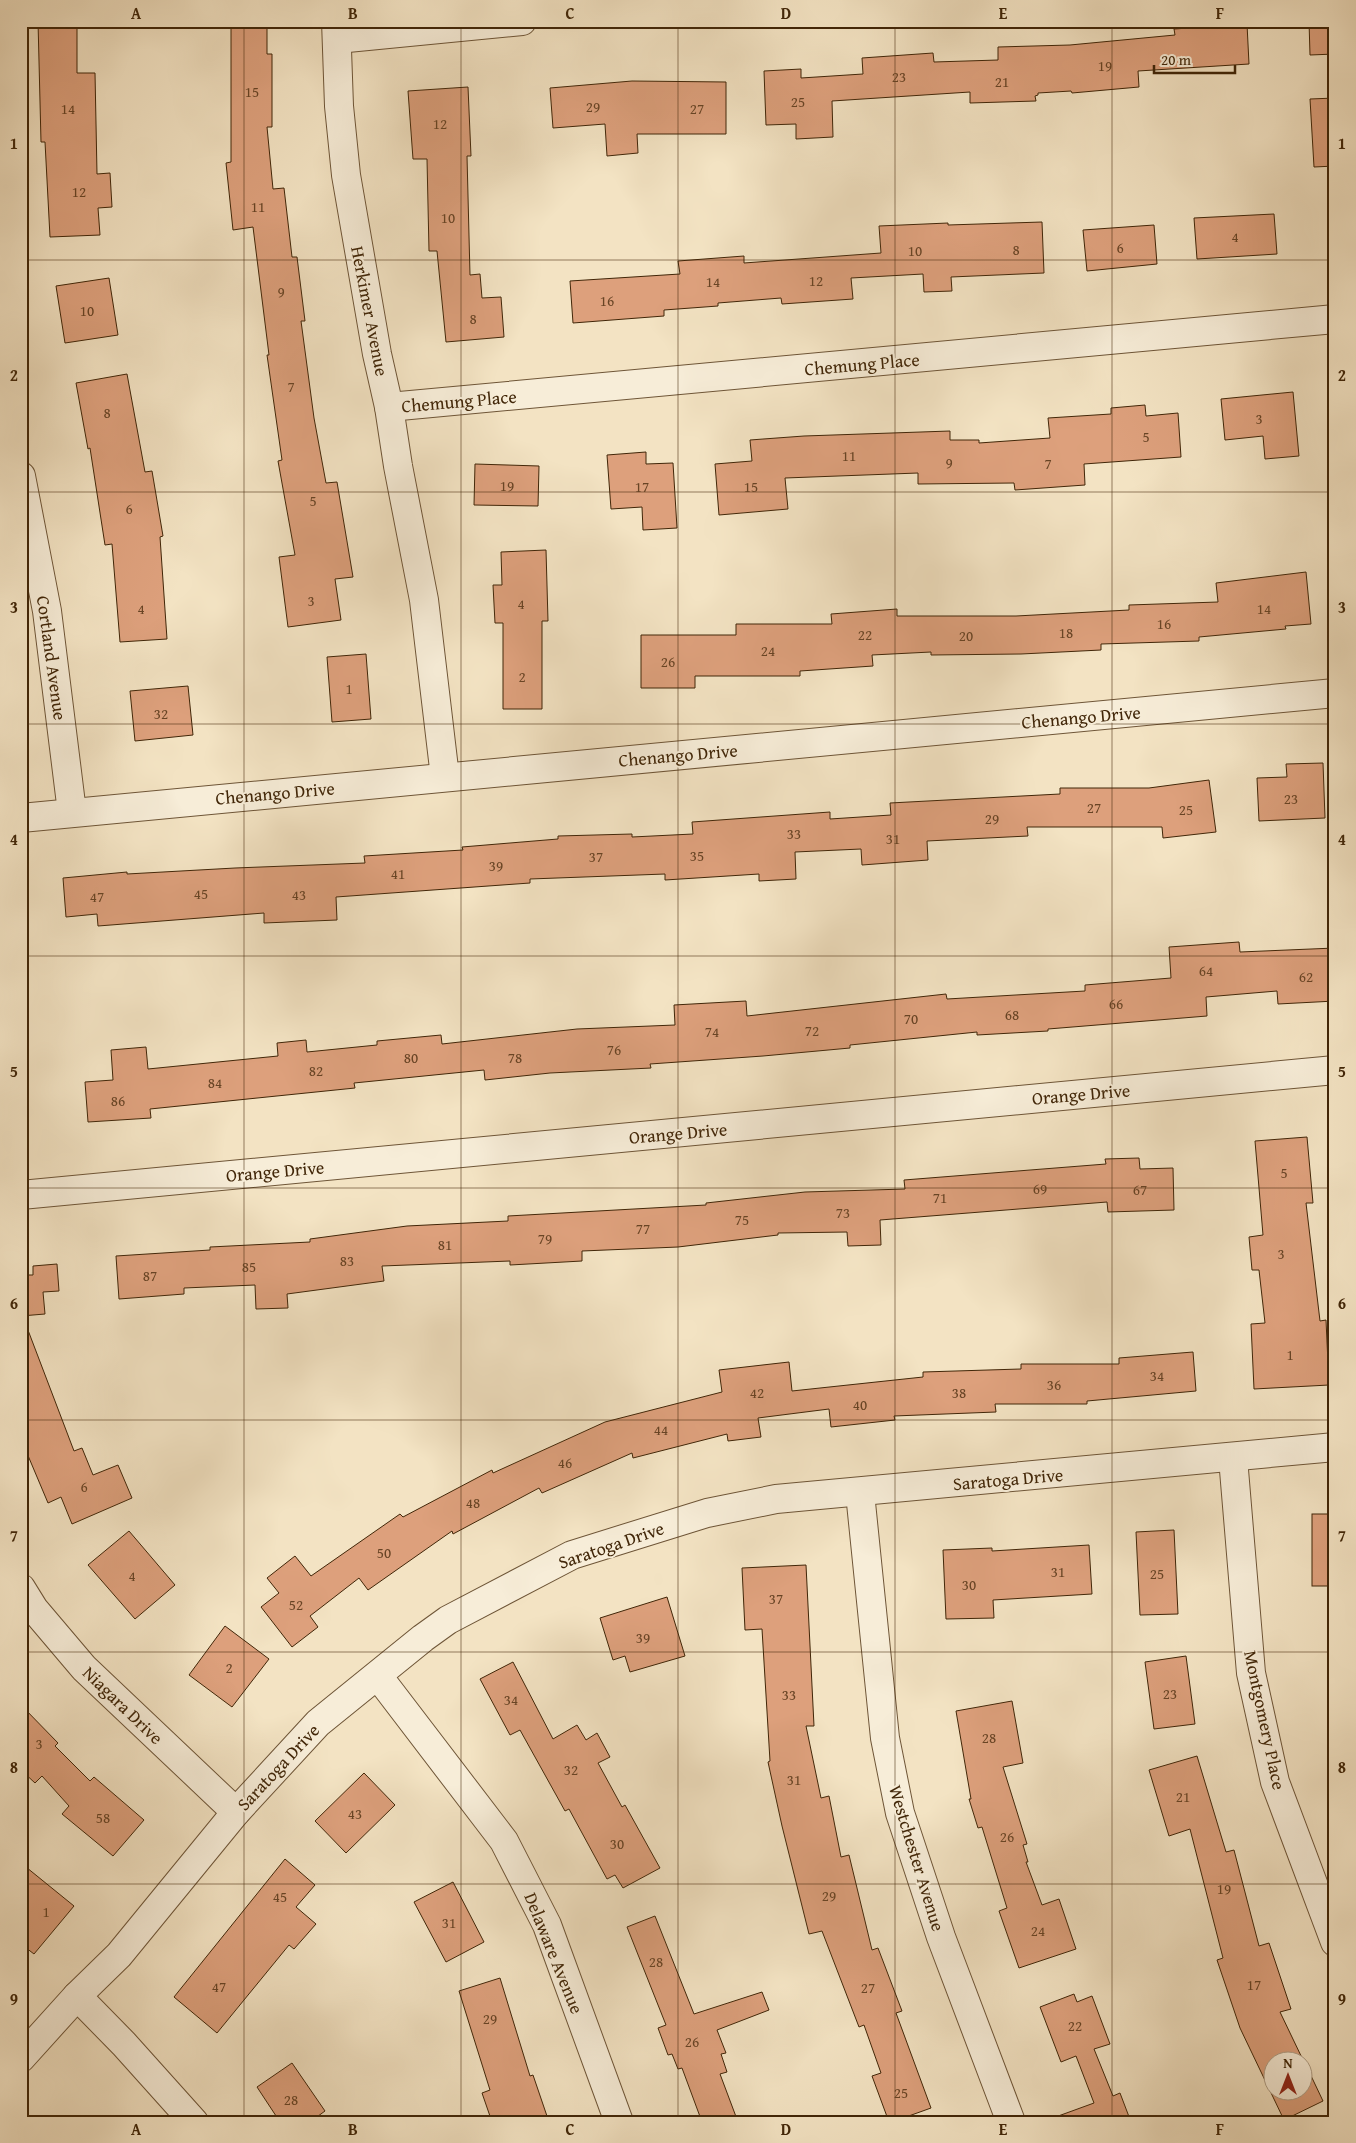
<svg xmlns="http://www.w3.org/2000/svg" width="1356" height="2143" font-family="'Gentium Book Plus',serif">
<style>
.building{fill:#dda07c;stroke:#412608}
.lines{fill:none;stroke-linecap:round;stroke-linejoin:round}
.minor-casing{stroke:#6e5537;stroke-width:30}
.minor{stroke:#f7edd8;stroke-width:28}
.grid{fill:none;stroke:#412608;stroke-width:1;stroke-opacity:0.55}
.labels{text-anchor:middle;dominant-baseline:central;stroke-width:4;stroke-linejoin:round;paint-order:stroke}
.number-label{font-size:15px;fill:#684425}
.street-label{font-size:18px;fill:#412608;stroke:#f7edd8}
.neatline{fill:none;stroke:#412608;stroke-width:2}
.grid-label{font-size:16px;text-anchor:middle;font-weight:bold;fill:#412608}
</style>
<rect width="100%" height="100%" fill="#f3e3c3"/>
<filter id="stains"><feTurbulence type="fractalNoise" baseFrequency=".004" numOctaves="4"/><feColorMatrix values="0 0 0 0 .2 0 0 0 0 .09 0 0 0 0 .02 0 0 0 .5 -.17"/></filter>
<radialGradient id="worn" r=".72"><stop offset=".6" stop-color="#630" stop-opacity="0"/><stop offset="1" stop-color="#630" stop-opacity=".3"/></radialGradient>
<g class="building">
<path d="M38,21H77V73H95L97,174L110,173L112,207L98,208L100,235L50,237L45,142H41Z"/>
<path d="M231,21H267V54H272V127H267L273,189L284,188L292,257H297L305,321H301L314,418L326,483L337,482L353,577L335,579L341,620L288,627L279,557L295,555L278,461L282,460L267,355H269L253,227L233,230L226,163L231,162Z"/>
<path d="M1309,21H1335V54L1310,55Z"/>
<path d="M1247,24L1249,64L1138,71L1139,87L1072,93L1071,91L1038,93V95L1035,96L1036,101L970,103V92L832,101L833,137L796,139V124L766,125L764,71L801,69V78L863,74L862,58L933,53L934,62L998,60V47L1070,45L1175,35L1174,29Z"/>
<path d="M632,81L726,82V134H637L638,153L607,156L605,124L553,128L550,88Z"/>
<path d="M468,87L471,156H467L470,275L480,274L482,298L501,297L504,337L446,342L437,251H429L427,159H413L408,91Z"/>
<path d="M1335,98V166L1314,167L1310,99Z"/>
<path d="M1274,214L1277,254L1197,259L1194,218Z"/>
<path d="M1042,222L1044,273L951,277L952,291L924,292L923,274L851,278L853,299L782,304L781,298L718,303V306L664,310V316L573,323L570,281L680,274L678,261L744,256V263L881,253L879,226L948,223V225Z"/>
<path d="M1154,225L1157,264L1087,271L1083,230Z"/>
<path d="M109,278L118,335L65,343L56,286Z"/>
<path d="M127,374L145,472L152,471L163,536L160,537L167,639L120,642L112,544L105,545L90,448L88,449L76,383Z"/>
<path d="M1293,392L1299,456L1265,459L1263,436L1225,440L1221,399Z"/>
<path d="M1145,405L1146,416L1178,413L1181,457L1084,464L1085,485L1015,490L1014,483L918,484V473L785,478L788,509L719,515L715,464L752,461L750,440L804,436L950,431V440H979V443L1050,438L1048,418L1111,414V408Z"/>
<path d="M646,452V464L673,463L677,528L643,530L642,507L611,509L607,455Z"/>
<path d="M475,464L539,466L538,506L474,505Z"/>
<path d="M546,550L548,621H542V709H503V623H495L493,585H502L501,552Z"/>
<path d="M1306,572L1311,624L1285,626L1286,629L1199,637V641L1101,644V650L1021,654L931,655V652L872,655L873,666L800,671V676H695V688H641V635H736V624H832L831,614L897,609V616H1016L1129,610V605L1218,602L1216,583Z"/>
<path d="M366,654L371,719L332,722L327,657Z"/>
<path d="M188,686L193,735L135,741L130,691Z"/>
<path d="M1323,763L1325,818L1259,821L1257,778L1287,777L1286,764Z"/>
<path d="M1209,780L1216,832L1163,838L1162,827H1027L1028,836L927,841L928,860L862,865L861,849L795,852L796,879L759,881V874L665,880V874L530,879V883L336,897L337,920L264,923V913L98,926L97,914L66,917L63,878L127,872V874L235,868L365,863L364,856L463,850L462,847L558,839V836L632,834V837L693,834L692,822L830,812V819L891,815L890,803L1060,794V788H1149Z"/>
<path d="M1239,942L1240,952L1335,948V1001L1278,1004L1277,991L1206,997L1207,1016L1048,1029V1031L977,1035V1032L850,1045V1048L763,1056L650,1064L651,1068L550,1073L485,1080L484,1070L354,1083L355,1088L150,1109L151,1118L88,1122L85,1082L113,1080L111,1050L146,1047L148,1069L278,1056L277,1043L306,1040L307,1052L377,1045V1041L441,1035L442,1044L577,1029L675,1025L674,1005L746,1001L747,1016L946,994L947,999L1085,991V985L1171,978L1169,947Z"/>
<path d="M1307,1137L1313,1203H1306L1320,1321L1326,1320L1329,1385L1254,1389L1251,1324L1265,1323L1259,1270H1252L1249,1237L1263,1235L1255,1141Z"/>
<path d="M1139,1158L1140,1169L1173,1168L1174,1210L1108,1212L1107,1202L880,1220L881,1245L848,1246L847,1232L778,1233V1235L678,1247L582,1251V1261L510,1265V1261L382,1266L384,1281L287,1294L288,1308L256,1309L255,1285L184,1288V1294L119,1299L116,1256L210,1250V1247L310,1242V1239L407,1226L508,1221V1216L706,1205V1203L805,1192L905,1189L904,1180L1106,1164L1105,1159Z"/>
<path d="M57,1264L59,1291L43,1292L45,1314L21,1316V1275H33V1266Z"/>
<path d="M21,1317H23L74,1451L82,1448L93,1475L118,1465L132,1498L72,1524L61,1497L48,1503L21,1439Z"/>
<path d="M1193,1352L1196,1391L1087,1401V1404H995L996,1412L894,1416L895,1420L831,1427L829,1409L758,1418L761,1437L728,1441L727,1434L633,1458L632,1453L542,1493L539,1488L453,1534L452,1531L368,1590L359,1578L310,1616L318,1627L292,1647L261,1607L279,1593L267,1578L295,1556L311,1576L400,1514L403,1517L492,1470L493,1473L605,1422L722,1392L719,1370L789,1362L792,1391L923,1377V1372L1021,1369V1364H1119V1358Z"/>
<rect x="1312" y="1514" width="23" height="72"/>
<path d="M1174,1530L1178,1614L1140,1615L1136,1532Z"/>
<path d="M129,1531L175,1585L135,1619L88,1565Z"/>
<path d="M1089,1545L1092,1594L993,1600L994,1618L946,1619L943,1550L992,1548V1551Z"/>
<path d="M806,1565L814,1726H806L821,1798L829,1796L841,1857L849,1855L872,1950L878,1948L902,2011L896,2013L931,2108L892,2122H889L872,2076L881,2073L864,2025L859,2027L822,1931L809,1934L782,1826L768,1762L770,1761L762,1629L745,1630L742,1568Z"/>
<path d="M667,1597L685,1656L630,1672L625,1656L613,1660L600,1618Z"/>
<path d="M225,1626L269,1659L232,1707L189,1675Z"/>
<path d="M1186,1656L1195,1724L1154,1729L1145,1662Z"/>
<path d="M513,1662L553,1739L577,1725L586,1740L597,1733L610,1757L598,1763L622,1807L625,1805L660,1868L623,1888L615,1875L607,1879L569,1809L565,1811L520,1730L510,1735L480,1679Z"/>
<path d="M1012,1701L1023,1763L1003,1767L1027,1844L1023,1845L1028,1862H1026L1042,1905L1059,1899L1076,1949L1019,1968L999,1911L1007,1908L982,1827L978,1828L969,1799H971L956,1711Z"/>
<path d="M21,1705L58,1743L55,1746L90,1781L94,1777L144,1820L113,1856L62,1814L69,1806L42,1776L35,1783L21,1770Z"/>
<path d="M1197,1756L1226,1852L1234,1850L1259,1946L1269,1943L1291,2009L1280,2012L1303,2060H1274V2090H1304V2061L1323,2101L1284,2120L1240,2028L1217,1960L1223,1958L1190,1829L1169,1836L1149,1770Z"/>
<path d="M364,1773L395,1805L346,1853L315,1821Z"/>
<path d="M285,1859L315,1885L296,1907L316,1924L294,1949L289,1945L217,2033L174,1997Z"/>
<path d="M21,1863L74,1906L34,1954L21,1944Z"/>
<path d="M453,1882L484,1942L446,1962L414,1902Z"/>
<path d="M655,1916L694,2014L762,1992L769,2010L717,2030L726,2053L721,2054L727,2072L720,2074L738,2122H702L682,2068L678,2069L672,2054L668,2055L658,2028L666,2025L627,1927Z"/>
<path d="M500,1978L530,2076L533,2075L549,2122H492L482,2093L490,2090L459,1991Z"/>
<path d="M1074,1994L1077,2002L1092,1996L1110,2044L1094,2049L1113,2096L1120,2093L1131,2122H1050V2119L1094,2103L1076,2056L1061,2062L1040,2007Z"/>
<path d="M292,2063L325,2111L310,2122H280L257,2087Z"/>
</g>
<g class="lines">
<defs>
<g id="minor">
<path d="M336,21L339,106L346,175L377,354L389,407L398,466L424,600L445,777"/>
<path d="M337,39L522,21"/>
<path d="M389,407L1335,319"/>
<path d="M21,476L47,611L72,812"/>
<path d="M21,818L1335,693"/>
<path d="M21,1195L1335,1070"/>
<path d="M1233,1458L1251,1673L1275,1782L1335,1942"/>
<path d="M860,1493L885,1738L900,1813L941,1937L1011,2122"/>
<path d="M21,1588L34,1609L84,1668L236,1812"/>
<path d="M378,1676L504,1841L547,1925L619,2122"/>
<path d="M77,1996L124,2044L194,2122"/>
<path d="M21,2058L77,1996L119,1955L236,1812L318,1723L423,1638L448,1620L572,1555L707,1513L776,1499L1335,1447"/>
</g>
</defs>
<use href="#minor" class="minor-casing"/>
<use href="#minor" class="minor"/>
</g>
<path class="grid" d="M244,21V2122M461,21V2122M678,21V2122M895,21V2122M1112,21V2122M21,260H1335M21,492H1335M21,724H1335M21,956H1335M21,1188H1335M21,1420H1335M21,1652H1335M21,1884H1335"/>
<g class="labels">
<g class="number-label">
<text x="1105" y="65">19</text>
<text x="899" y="76">23</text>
<text x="1002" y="81">21</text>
<text x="252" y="91">15</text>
<text x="798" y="101">25</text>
<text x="593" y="106">29</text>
<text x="68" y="108">14</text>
<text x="697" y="108">27</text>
<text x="440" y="123">12</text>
<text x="79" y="191">12</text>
<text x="258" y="206">11</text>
<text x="448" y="217">10</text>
<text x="1235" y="236">4</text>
<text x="1120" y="247">6</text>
<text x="1016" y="249">8</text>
<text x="915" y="250">10</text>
<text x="816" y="280">12</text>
<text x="713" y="281">14</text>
<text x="281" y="291">9</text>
<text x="607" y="300">16</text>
<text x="87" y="310">10</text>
<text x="473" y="318">8</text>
<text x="291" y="386">7</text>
<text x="107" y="412">8</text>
<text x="1259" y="418">3</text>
<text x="1146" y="436">5</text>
<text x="849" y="455">11</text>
<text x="949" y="462">9</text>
<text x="1048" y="463">7</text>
<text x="507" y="485">19</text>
<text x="642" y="486">17</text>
<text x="751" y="486">15</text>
<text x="313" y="500">5</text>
<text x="129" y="508">6</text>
<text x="311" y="600">3</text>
<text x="521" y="603">4</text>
<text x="141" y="608">4</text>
<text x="1264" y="608">14</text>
<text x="1164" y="623">16</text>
<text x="1066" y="632">18</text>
<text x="865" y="634">22</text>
<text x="966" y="635">20</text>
<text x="768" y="650">24</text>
<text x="668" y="661">26</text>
<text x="522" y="676">2</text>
<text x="349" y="688">1</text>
<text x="161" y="713">32</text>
<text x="1291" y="798">23</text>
<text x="1094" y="807">27</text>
<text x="1186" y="809">25</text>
<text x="992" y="818">29</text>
<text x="794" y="833">33</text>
<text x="893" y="838">31</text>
<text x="697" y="855">35</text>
<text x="596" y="856">37</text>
<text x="496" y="865">39</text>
<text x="398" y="873">41</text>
<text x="201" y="893">45</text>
<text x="299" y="894">43</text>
<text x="97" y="896">47</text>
<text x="1206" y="970">64</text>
<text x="1306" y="976">62</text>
<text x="1116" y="1003">66</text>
<text x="1012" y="1014">68</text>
<text x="911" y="1018">70</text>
<text x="812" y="1030">72</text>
<text x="712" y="1031">74</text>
<text x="614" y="1049">76</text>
<text x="411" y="1057">80</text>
<text x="515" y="1057">78</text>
<text x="316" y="1070">82</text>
<text x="215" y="1082">84</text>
<text x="118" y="1100">86</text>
<text x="1284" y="1172">5</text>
<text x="1040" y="1188">69</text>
<text x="1140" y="1189">67</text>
<text x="940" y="1197">71</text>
<text x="843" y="1212">73</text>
<text x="742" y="1219">75</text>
<text x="643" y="1228">77</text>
<text x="545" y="1238">79</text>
<text x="445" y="1244">81</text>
<text x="1281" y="1253">3</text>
<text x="347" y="1260">83</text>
<text x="249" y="1266">85</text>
<text x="150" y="1275">87</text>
<text x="1290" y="1354">1</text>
<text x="1157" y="1375">34</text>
<text x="1054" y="1384">36</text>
<text x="757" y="1392">42</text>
<text x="959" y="1392">38</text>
<text x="860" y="1404">40</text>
<text x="661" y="1429">44</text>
<text x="565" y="1462">46</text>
<text x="84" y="1486">6</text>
<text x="473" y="1502">48</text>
<text x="384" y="1552">50</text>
<text x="1058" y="1571">31</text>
<text x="1157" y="1573">25</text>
<text x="132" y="1575">4</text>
<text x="969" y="1584">30</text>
<text x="776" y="1598">37</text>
<text x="296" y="1604">52</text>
<text x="643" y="1637">39</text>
<text x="229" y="1667">2</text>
<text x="1170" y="1693">23</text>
<text x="789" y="1694">33</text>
<text x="511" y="1699">34</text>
<text x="989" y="1737">28</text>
<text x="39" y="1743">3</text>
<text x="571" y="1769">32</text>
<text x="794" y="1779">31</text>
<text x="1183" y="1796">21</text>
<text x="355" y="1813">43</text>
<text x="103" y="1817">58</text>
<text x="1007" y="1836">26</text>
<text x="617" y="1843">30</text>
<text x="1224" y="1888">19</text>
<text x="829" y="1895">29</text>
<text x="280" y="1896">45</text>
<text x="46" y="1911">1</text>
<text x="449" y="1922">31</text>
<text x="1038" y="1930">24</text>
<text x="656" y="1961">28</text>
<text x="1254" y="1984">17</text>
<text x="219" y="1986">47</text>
<text x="868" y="1987">27</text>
<text x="490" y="2018">29</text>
<text x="1075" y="2025">22</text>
<text x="692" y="2041">26</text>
<text x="901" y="2092">25</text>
<text x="291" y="2099">28</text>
</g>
<g class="street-label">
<text transform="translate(370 311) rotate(79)">Herkimer Avenue</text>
<text transform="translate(862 364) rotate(-5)">Chemung Place</text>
<text transform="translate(459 401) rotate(-5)">Chemung Place</text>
<text transform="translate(52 658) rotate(82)">Cortland Avenue</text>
<text transform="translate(1081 717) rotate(-5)">Chenango Drive</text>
<text transform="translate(678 755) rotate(-5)">Chenango Drive</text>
<text transform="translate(275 793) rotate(-5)">Chenango Drive</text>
<text transform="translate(1081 1094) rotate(-5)">Orange Drive</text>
<text transform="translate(678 1133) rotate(-5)">Orange Drive</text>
<text transform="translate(275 1171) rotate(-5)">Orange Drive</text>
<text transform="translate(1008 1479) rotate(-5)">Saratoga Drive</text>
<text transform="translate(611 1545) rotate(-19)">Saratoga Drive</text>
<text transform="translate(123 1705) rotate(44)">Niagara Drive</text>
<text transform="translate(1265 1720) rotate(78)">Montgomery Place</text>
<text transform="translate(278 1767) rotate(-47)">Saratoga Drive</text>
<text transform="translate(917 1858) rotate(73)">Westchester Avenue</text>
<text transform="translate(554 1953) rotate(68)">Delaware Avenue</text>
</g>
</g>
<rect width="1356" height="2143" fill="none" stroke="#f3e3c3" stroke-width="55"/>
<g transform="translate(1288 2076)"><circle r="24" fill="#f7edd8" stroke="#ae9d85"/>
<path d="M0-4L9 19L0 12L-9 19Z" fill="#8f2418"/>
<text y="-8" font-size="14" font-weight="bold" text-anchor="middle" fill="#412608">N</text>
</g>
<path d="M1154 65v8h81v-8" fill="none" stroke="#412608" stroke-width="2.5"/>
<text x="1161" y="65" font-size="15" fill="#412608" stroke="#f7edd8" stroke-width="4" paint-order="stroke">20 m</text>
<rect x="28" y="28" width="1300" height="2088" class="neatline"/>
<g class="grid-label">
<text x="136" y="19">A</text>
<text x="353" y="19">B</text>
<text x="570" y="19">C</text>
<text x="786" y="19">D</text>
<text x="1003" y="19">E</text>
<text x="1220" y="19">F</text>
<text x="14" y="149">1</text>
<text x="1342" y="149">1</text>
<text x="14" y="381">2</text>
<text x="1342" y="381">2</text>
<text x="14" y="613">3</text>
<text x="1342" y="613">3</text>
<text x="14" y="845">4</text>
<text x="1342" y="845">4</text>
<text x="14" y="1077">5</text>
<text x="1342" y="1077">5</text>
<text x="14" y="1309">6</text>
<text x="1342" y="1309">6</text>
<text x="14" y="1541">7</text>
<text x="1342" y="1541">7</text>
<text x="14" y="1773">8</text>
<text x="1342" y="1773">8</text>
<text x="14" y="2005">9</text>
<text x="1342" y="2005">9</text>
<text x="136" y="2135">A</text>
<text x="353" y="2135">B</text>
<text x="570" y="2135">C</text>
<text x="786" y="2135">D</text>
<text x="1003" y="2135">E</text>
<text x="1220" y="2135">F</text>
</g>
<rect width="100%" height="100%" filter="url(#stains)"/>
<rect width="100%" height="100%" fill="url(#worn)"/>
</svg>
